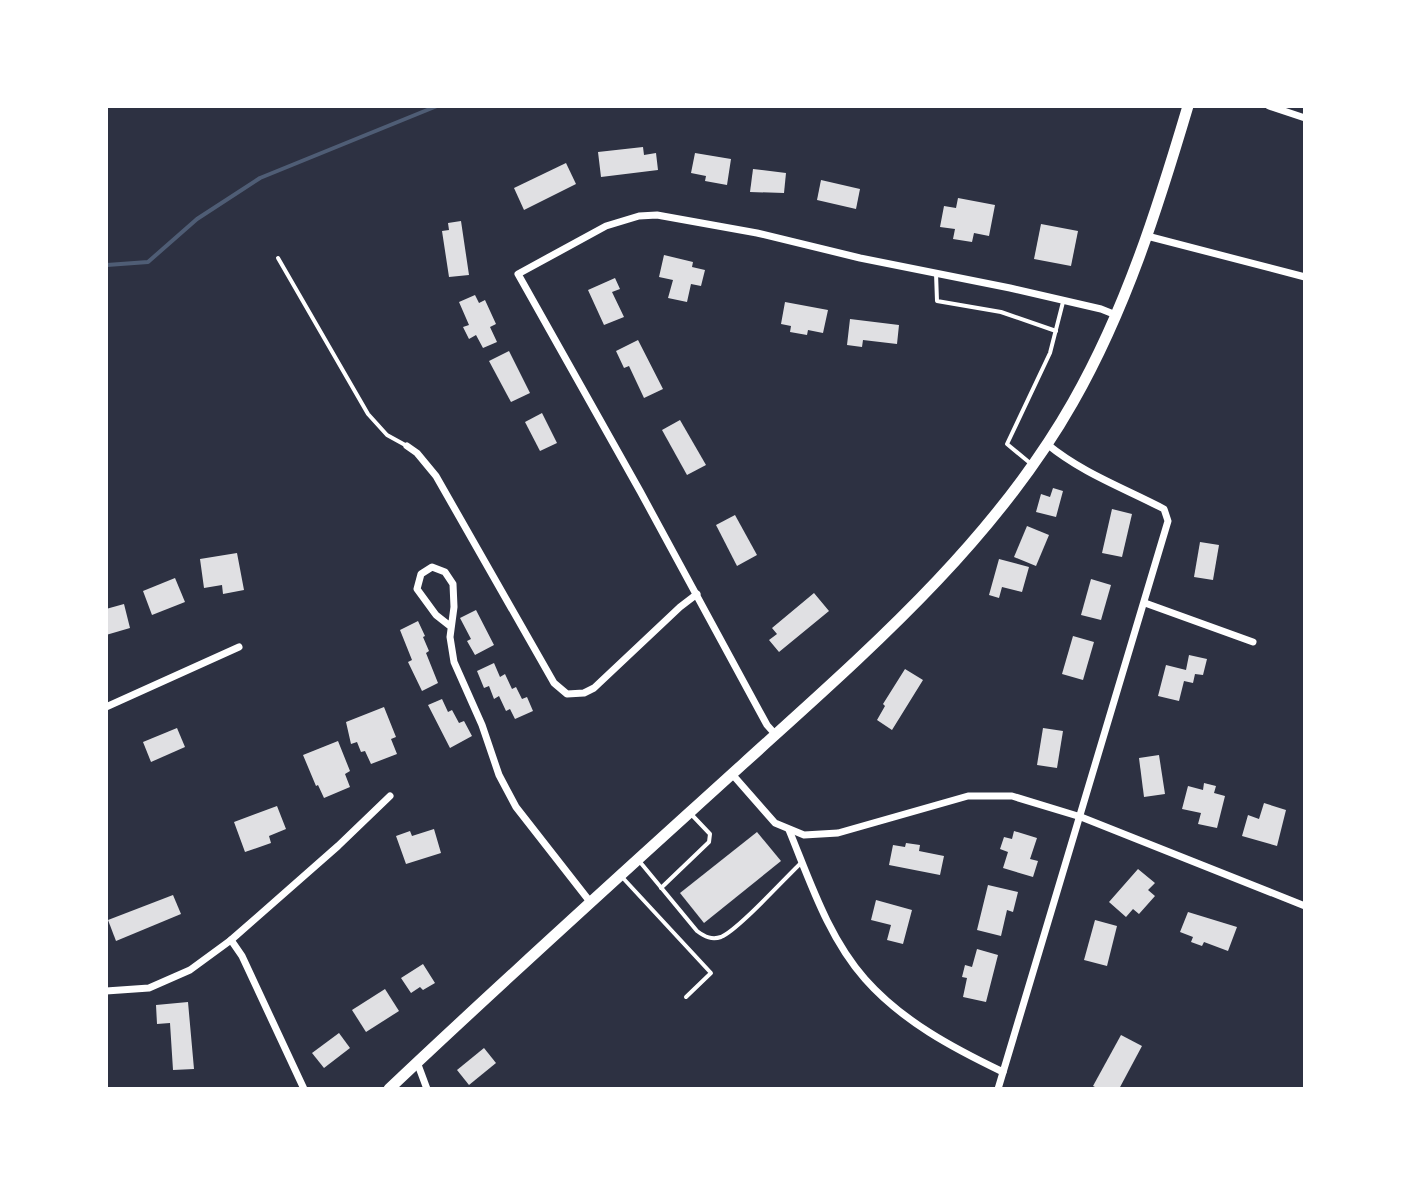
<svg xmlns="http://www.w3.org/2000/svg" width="1411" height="1195" font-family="Montserrat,sans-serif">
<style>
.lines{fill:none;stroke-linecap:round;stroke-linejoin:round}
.stream{stroke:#4f5d75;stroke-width:4}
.building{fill:#e0e0e3}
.service{stroke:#fff;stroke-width:4}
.minor{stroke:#fff;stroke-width:7}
.secondary{stroke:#fff;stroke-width:11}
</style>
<rect width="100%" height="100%" fill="#2d3142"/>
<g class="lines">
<path class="stream" d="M106,263L107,265L148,262L197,219L260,178L437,106"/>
</g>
<g class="building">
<path d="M643,147L644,155L656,153L658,170L601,177L598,152Z"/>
<path d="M695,153L731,159L727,185L705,181L706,176L691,173Z"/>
<path d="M566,163L576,184L524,210L514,188Z"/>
<path d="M753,169L786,173L784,193L750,192Z"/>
<path d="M821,180L860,189L856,209L817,200Z"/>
<path d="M958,198L995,205L989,236L974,233L972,242L953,239L955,229L940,227L944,206L956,208Z"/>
<path d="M461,221L469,275L449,277L442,231L449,230L448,223Z"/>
<path d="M1041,224L1078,231L1071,266L1034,259Z"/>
<path d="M664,255L693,262L692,267L705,270L701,286L691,284L687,302L668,298L673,280L659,277Z"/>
<path d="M615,278L620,289L612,292L624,317L604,325L588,290Z"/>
<path d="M475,295L479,303L485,300L496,324L490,327L497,342L483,348L476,335L469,339L463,327L469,325L459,302Z"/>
<path d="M785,302L828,310L823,333L808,330L807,335L790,332L791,326L781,324Z"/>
<path d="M850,319L899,325L897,344L863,340L862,347L847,345Z"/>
<path d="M638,340L663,389L644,398L629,366L624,368L616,351Z"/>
<path d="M509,351L530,393L511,402L489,361Z"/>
<path d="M542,413L557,443L540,451L525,422Z"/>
<path d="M680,420L706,465L687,475L662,430Z"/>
<path d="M1053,488L1063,491L1056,517L1036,512L1041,494L1050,497Z"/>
<path d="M1112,509L1132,514L1122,557L1102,553Z"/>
<path d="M735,515L757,555L737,566L716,525Z"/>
<path d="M1027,526L1049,535L1036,566L1014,557Z"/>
<path d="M1200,542L1219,545L1213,580L1194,577Z"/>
<path d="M237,553L244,590L223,594L222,585L204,588L200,559Z"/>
<path d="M999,559L1029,567L1022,592L1002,587L999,598L989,595Z"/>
<path d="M175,578L185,602L152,615L143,591Z"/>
<path d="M1091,579L1111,585L1101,620L1081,615Z"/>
<path d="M814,593L829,611L779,652L769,640L777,634L772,628Z"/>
<path d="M124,604L130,628L106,635V609Z"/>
<path d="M476,610L494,645L475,655L467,641L471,639L460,618Z"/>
<path d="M418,621L425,636L423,637L429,651L426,653L438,683L422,691L408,662L412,660L400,630Z"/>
<path d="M1073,636L1094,642L1083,680L1062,674Z"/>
<path d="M1189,655L1207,659L1203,675L1195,674L1193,683L1184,681L1179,701L1158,696L1166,665L1186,670Z"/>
<path d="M494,663L500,677L505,674L512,689L516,687L522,699L527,697L533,711L515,719L510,709L506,711L499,696L494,699L489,686L484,688L477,671Z"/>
<path d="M905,669L923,680L892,730L877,720L885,706L883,704Z"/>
<path d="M442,699L448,712L452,710L459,723L464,721L472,736L450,748L428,705Z"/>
<path d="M384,707L396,737L391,739L397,754L371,764L365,751L361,752L357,742L351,744L346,722Z"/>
<path d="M177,728L185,747L151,762L143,742Z"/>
<path d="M1043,728L1063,731L1057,768L1037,765Z"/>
<path d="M338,741L350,771L345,774L350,787L324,798L318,785L316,786L303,755Z"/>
<path d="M1159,755L1165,794L1144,797L1139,758Z"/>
<path d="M1204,783L1216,786L1214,793L1225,796L1217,828L1198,824L1201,813L1182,809L1188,786L1203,790Z"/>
<path d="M1264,803L1286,810L1277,846L1242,836L1248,815L1259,819Z"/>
<path d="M277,806L286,829L269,836L271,843L245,852L234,822Z"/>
<path d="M434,829L441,853L406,864L396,836L410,831L412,836Z"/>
<path d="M1014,831L1037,838L1030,859L1038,861L1033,877L1003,868L1008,852L1000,849L1004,837L1012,839Z"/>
<path d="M757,832L781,861L704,923L680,893Z"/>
<path d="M906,843L920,845L919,851L944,856L940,875L889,865L893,845L905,847Z"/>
<path d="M1138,869L1155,883L1148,890L1155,896L1139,914L1133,909L1126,917L1109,902Z"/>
<path d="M988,885L1018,892L1013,912L1007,910L1001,936L977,930Z"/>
<path d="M173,895L181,914L116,941L108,920Z"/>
<path d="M876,900L912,910L903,944L887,940L891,925L871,920Z"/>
<path d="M1188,912L1237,927L1228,951L1204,942L1202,946L1191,942L1193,937L1180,932Z"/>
<path d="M1095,920L1117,926L1107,966L1084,960Z"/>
<path d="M977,949L998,955L986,1002L963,997L967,978L962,977L965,965L972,967Z"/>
<path d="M423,964L435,983L423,990L420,987L411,993L401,978Z"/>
<path d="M385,989L399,1011L366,1032L352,1010Z"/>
<path d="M188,1002L194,1069L173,1070L170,1023L157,1024L156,1005Z"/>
<path d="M339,1033L350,1048L324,1068L312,1053Z"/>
<path d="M1121,1035L1142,1046L1119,1089H1099L1093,1086Z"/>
<path d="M484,1048L496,1063L469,1085L457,1070Z"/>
</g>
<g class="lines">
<g class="service">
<path d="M278,258L368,414L387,435L407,446"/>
<path d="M936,273L937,301L1001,312L1056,331"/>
<path d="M1030,463L1007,444L1050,353L1063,302"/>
<path d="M640,862L697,931C705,937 712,940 721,937C738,930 785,878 802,862"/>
<path d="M622,877L711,973L686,997"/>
<path d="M661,888L709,842L710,834L691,814"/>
</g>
<g class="minor">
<path d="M1269,106L1305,118"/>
<path d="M1147,236L1305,277"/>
<path d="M407,446L417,453L436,476L554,683L567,694L584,693L594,688L680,607L697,594"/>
<path d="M1145,603L1253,642"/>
<path d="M450,626L436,615L417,589L421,574L432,567L445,572L453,584L454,607L450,637L454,662L482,725L499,775L516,807L591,903"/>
<path d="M106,707L239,647"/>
<path d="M775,734L767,725L640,491L518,274L606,226L639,216L657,215L757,233L860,258L1010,288L1101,309L1116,315"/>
<path d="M732,774L775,823L804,835L838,833L968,796H1012L1081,817L1305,906"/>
<path d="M789,830C810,881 828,937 865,979C902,1021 953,1048 1003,1072"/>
<path d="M231,940L242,956L304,1089"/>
<path d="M106,991L149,988L190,970L231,940L338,846L390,796"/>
<path d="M417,1062L427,1089"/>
<path d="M998,1089L1168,521L1164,509C1124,488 1082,473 1047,444"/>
</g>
<path class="secondary" d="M389,1089C505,979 624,872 743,764C863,655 992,545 1073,402C1126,309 1158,207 1188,106"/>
</g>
<rect width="1411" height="1195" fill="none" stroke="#ffffff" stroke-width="216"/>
</svg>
